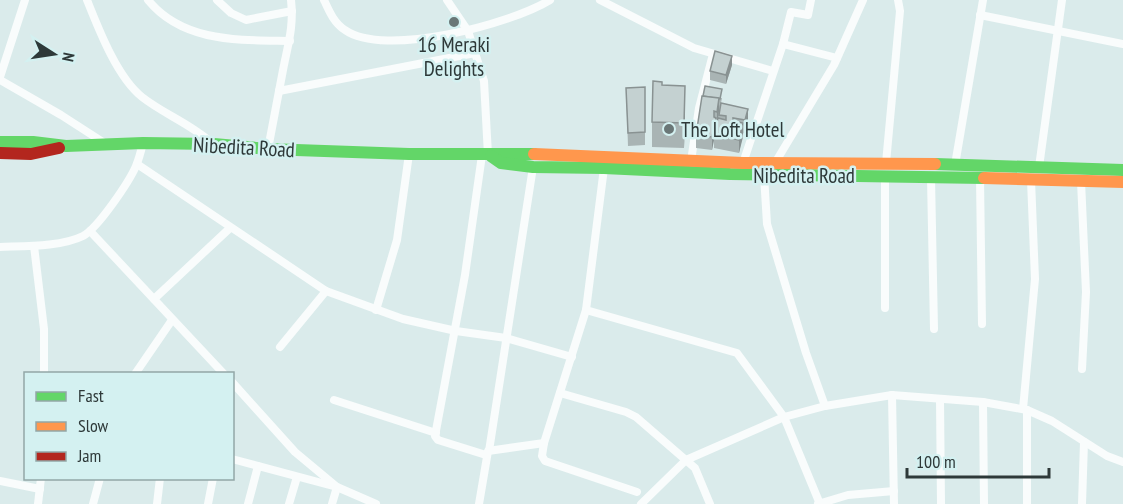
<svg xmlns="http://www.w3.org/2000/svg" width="1123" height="504" font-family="'PT Sans Narrow',sans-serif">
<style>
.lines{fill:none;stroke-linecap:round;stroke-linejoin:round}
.street{stroke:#f9fcfc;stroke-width:8}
.fast{stroke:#63d668;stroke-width:12}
.slow{stroke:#ff974d;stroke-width:12}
.jam{stroke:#b3261e;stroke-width:12}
.wall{fill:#a9b4b4}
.shaded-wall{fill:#899292}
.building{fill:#c4d1d1;stroke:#899292;stroke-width:1.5}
.poi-dot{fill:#6a7777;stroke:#d4f1f1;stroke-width:2}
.labels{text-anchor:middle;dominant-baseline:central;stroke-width:5;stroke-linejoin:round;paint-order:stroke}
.poi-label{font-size:21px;fill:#2e3939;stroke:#d4f1f1}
.street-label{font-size:21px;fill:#2e3939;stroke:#d4f1f1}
</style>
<rect width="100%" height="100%" fill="#daebeb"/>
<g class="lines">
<g class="street">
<path d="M87,0C99,30 117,77 142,97C165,115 190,123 213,144"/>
<path d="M148,0C183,43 240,40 290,41"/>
<path d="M217,0L231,13L246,20L292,11"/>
<path d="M324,0C329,11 334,23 345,30C384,58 511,24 550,0"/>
<path d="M447,0L468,31L484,81L488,155"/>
<path d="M600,0L694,48L773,71"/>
<path d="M980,15L1123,44"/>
<path d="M783,44L837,58"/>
<path d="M0,77L25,0"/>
<path d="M0,80L61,115L106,144"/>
<path d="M279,91L475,53"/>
<path d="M268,149C273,123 278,96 283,70C288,44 294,27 291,0"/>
<path d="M482,155L465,275L435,436L438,440L486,455"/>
<path d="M691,161L699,108L713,54"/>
<path d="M743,163L783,44L791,12L808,15L811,0"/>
<path d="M775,163L834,65L863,0"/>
<path d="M886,163L900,11L898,0"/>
<path d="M137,164L326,291L403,319L456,331L506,338L572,357"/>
<path d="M955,165L983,0"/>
<path d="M1039,167L1062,0"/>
<path d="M604,168L586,310L544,443L542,456L545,461L637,492"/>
<path d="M764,175L767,224L806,353L825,406"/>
<path d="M885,175V308"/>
<path d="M931,178L934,329"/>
<path d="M980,178L982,324"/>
<path d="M1081,181L1086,292L1082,369"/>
<path d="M90,231L224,374"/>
<path d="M34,246L44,329V374"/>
<path d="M0,247C24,246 61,247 83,236C98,228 129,182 136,166C139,159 141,151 143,143"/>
<path d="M154,299L230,228"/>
<path d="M376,310L397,240L409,154"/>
<path d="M586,310L737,353L784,417L820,504"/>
<path d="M280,347L326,291"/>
<path d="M135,374L172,320"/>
<path d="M232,382L295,452L337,487L376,504"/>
<path d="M560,393L626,412L636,417L695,468L710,504"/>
<path d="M892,395L894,504"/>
<path d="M940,399L941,504"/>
<path d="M334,400L436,433"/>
<path d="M983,402L984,504"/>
<path d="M1023,409L1035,279L1031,180"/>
<path d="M1027,410V504"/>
<path d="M489,451L533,167"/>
<path d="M232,459L337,487L332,504"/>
<path d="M0,481L40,489"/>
<path d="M38,504L41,478"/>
<path d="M93,504L100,478"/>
<path d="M157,504L160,478"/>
<path d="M208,504L213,478"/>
<path d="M248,504L258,466"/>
<path d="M289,504L297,477"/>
<path d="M479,504L488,451L544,443"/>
<path d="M641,504L686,460L784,417L825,406L892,395L983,402L1027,410L1052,421L1107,456L1123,462"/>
<path d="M818,504L848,495L894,491"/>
<path d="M1082,504L1084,442"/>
</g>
<g class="fast">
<path d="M0,142H33L66,146L143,143L214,144L268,149L409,154H534"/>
<path d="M491,156L501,163L533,167L604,168L730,174L984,178"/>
<path d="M935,164L1123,170"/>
</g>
<g class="slow">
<path d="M534,154L743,163L935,164"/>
<path d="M984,178L1123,182"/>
</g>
<path class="jam" d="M0,153L31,154L59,148"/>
</g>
<g class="wall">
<path d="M732,65L726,84L710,80V71Z"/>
<path d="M662,85L685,111L684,148L652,147V122Z"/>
<path d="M645,87V145L628,146L626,88Z"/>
<path d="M702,96L722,98L721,103L748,122L745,134L743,133L739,153L714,148V136L712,150L696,148V135Z"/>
</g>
<g class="shaded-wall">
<path d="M732,56V65L726,84V75Z"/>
<path d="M685,86V111L684,148V123Z"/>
<path d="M719,98V111L717,125V112Z"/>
<path d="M748,109V122L745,134V120Z"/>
<path d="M714,111V123L716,118V131L712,150V137Z"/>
<path d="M743,123V137L739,153V140Z"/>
</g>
<g class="building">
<path d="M715,51L732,56L726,75L710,71Z"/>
<path d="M653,81L662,82V85L685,86L684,123L652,122Z"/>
<path d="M705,86L722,89L720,99L703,96Z"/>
<path d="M645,87V132L628,133L626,88Z"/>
<path d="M702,96L719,98L717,112L714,111V117L716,118L712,137L696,135Z"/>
<path d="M721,103L748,109L745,120L733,118V121L743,123L739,140L714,134L718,118L726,120V116L719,115Z"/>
</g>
<g class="poi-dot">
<circle cx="454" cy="22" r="6"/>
<circle cx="669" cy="129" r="6"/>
</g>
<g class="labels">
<g class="poi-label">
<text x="454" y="44">16 Meraki<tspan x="454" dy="24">Delights</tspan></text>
<text x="681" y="129" text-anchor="start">The Loft Hotel</text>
</g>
<g class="street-label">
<text transform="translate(244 147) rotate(3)">Nibedita Road</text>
<text x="804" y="175">Nibedita Road</text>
</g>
</g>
<rect x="24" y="372" width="210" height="108" fill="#d4f1f1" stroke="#92a7a7" stroke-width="1.5"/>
<rect x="36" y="392" width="30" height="9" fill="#63d668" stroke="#92a7a7" stroke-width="1.5"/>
<text x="78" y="402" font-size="18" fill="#2e3939">Fast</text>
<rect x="36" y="422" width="30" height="9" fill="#ff974d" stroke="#92a7a7" stroke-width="1.5"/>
<text x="78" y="432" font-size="18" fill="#2e3939">Slow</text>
<rect x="36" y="452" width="30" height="9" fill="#b3261e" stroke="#92a7a7" stroke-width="1.5"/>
<text x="78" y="462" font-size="18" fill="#2e3939">Jam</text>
<g transform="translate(54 54) rotate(102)" stroke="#d4f1f1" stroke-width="4.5" paint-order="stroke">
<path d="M0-4.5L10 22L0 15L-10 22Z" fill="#2e3939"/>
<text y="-9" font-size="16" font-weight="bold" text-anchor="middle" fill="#2e3939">N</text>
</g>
<path d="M907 468v9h142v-9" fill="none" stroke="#2e3939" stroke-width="3"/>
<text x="916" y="468" font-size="18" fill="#2e3939" stroke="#d4f1f1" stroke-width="4.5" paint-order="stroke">100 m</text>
</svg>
